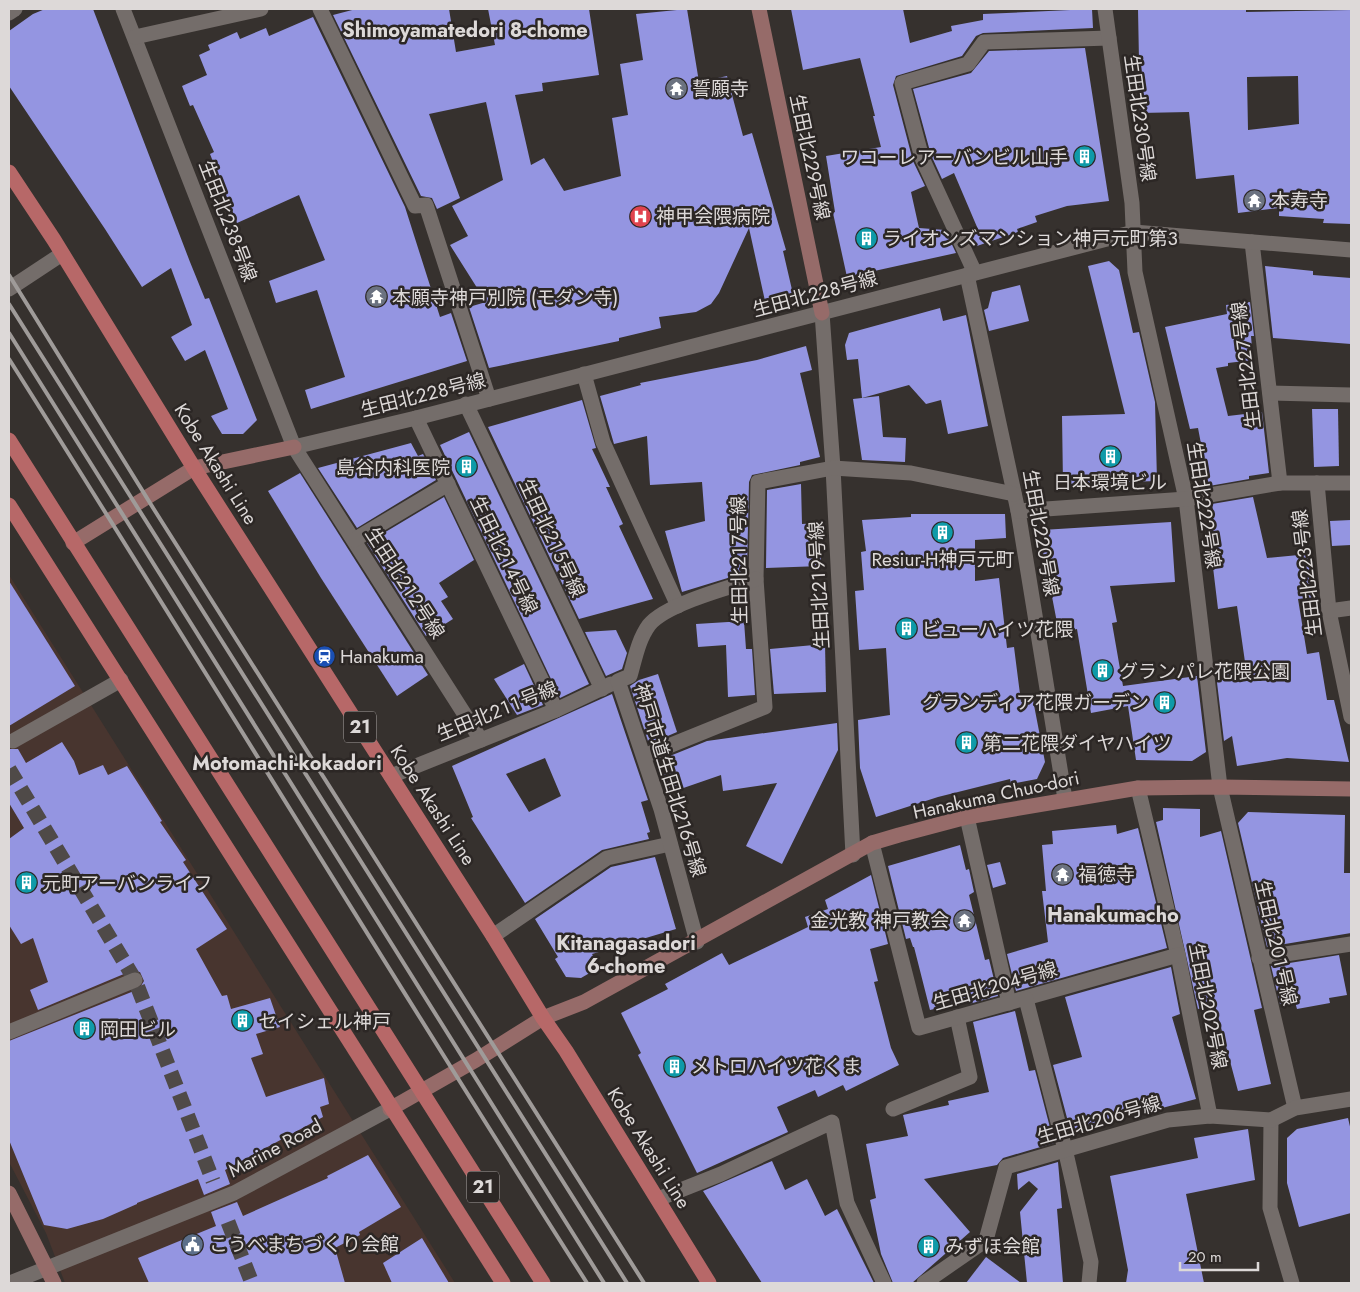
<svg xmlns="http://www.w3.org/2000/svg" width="1360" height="1292" font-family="Jost,'Noto Sans JP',sans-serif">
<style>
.commercial{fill:#48352f}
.building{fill:#9495e1;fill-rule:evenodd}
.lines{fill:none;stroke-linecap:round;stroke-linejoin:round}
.street-tunnel{stroke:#4f4a48;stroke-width:15;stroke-dasharray:15 8;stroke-linecap:butt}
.lane{stroke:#746d6a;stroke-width:15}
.street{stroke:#746d6a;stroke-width:15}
.secondary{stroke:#966b69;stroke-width:15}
.primary{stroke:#b76868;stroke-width:15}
.rail{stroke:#9f9b99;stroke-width:4}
.labels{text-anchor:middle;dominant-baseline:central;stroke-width:5;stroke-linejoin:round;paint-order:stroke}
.shield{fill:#2c2725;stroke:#a8a4a2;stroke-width:1}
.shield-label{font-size:18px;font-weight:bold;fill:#ddd9d8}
.poi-label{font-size:19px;fill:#ddd9d8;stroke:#2c2725;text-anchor:start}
.street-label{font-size:19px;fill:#ddd9d8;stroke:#2c2725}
.neighbourhood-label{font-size:20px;font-weight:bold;fill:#ddd9d8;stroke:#2c2725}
</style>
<rect width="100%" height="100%" fill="#36312e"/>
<path class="commercial" d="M9,575L455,1283H65L46,1233L9,1162Z"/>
<g class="building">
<path d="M45,9H93L190,262L205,299L209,298L257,420L243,434H222L211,416L228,409L205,350L185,361L171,337L192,325L171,268L142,287L105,229L9,86V31L33,14Z"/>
<path d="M356,9H449L456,52L495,45L488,9H589L599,75L542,83L543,91L515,95L531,165L544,158L564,191L621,176L612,118L628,115L620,64L643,60L636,14L687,9L699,82L727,76L743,136L752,133L786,250L783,251L793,294L765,301L749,228L719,293L711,304L696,312L659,317L661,328L619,338V341L489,368L469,307L486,302L450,245L468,236L452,206L503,180L486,102L429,114L460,198L437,209L432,198L421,196L333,15Z"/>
<path d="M791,9H903L910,43L952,31L951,26L983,20V14L1092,9L1093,28L983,33L976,36L962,56L896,76L893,85L913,161L925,186L911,192L919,228L945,230L956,253L847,277L833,213L835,212L826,156L881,147L873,116H875L860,58L803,70Z"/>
<path d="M1138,9H1246V12L1351,10V224L1323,223L1324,219L1279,216V208L1238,213L1234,175L1196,179L1189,112L1140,113ZM1298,76L1299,124L1248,130L1247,77Z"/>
<path d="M313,17L405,207L440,317L451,313L467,361L311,409L305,390L345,377L317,290L276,303L269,281L325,260L299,195L237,223L210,154L214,152L193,105L190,106L182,86L207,75L199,55L210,50L208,45L237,32L240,39L266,28L269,36Z"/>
<path d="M1085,48L1109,201L1067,206L1035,216L1037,222L1017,229L1018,232L974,247L967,233L980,234L954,173L942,179L931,155L913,89L971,73L989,51Z"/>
<path d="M1109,261L1119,270L1133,333L1139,332L1155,402L1157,481L1063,484L1062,416L1125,414L1088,266Z"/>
<path d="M1265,266L1313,271V275L1351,278V344L1273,338Z"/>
<path d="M1020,285L1029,321L989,331L984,310L988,308L992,292Z"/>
<path d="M1250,302L1254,336H1251L1253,360L1228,363V366L1216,368L1228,416L1262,412L1269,473L1249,476V479L1209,486L1198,428L1190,429L1165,327L1227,314L1226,305Z"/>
<path d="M940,308L943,321L966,315L988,426L948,434L941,400L926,404L909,385L862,398L858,359L847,360L845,345L849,333Z"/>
<path d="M806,346L812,370L800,373L820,457L800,462V465L752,475L749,482L747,569H743L744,573L682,592L665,531L705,521L702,482L650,485L647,436L614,444L600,396L641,385L640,383L757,360Z"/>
<path d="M879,396L883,437L906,438L905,462L862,460L853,399Z"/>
<path d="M582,400L596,448L592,449L610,487H606L623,524L619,526L653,599L579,619L488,427Z"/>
<path d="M1312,409H1338L1339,466L1314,467Z"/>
<path d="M469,432L589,684L560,698L440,445Z"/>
<path d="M411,443L418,456L423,454L436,480L357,528L318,468Z"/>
<path d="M300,473L428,675L397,696L321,578L268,491Z"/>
<path d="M801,484L802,524L819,523L821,566L766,568L767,490Z"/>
<path d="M444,497L474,560L439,583L448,597L441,601L453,619L426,636L367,543Z"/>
<path d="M1253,497L1267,558L1309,554L1314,597L1298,599L1307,654L1319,652L1327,700H1334L1349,762L1287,758L1237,766L1232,736L1224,741L1216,674L1221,673L1220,665L1245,662L1237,606L1218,609L1207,517L1213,510L1212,504Z"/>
<path d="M911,514H1005L1006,538L975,540V581L999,578L1007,648L1014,647L1021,702L1033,700L1045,762L1037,779L1011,784L1010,779L938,797L876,817L860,768L858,720L890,715L886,648L859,650L855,591L864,590L861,552L866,551L862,520L911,517Z"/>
<path d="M1351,520V545L1332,546L1330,521Z"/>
<path d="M1171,522L1175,582L1110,586L1117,622L1112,623L1123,686L1197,676L1206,752L1192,761L1136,760L1128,706L1091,713L1077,629L1059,633L1049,581L1045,582L1042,530Z"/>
<path d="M9,581L75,686L9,726Z"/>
<path d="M744,621L746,649H752L755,695L728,697L726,645L698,647L696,624Z"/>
<path d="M616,630L627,653L622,669L606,676L585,632Z"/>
<path d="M825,644L826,692L774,694L770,649Z"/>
<path d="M524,664L543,705L517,715L494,679Z"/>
<path d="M658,674L677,732L649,744L630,686L639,680Z"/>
<path d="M612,694L648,800L641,802L650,832L647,833L649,839L602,850L525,903L471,818L473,817L452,766ZM545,758L561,796L529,812L506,774Z"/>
<path d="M837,723L838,750L782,864L746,846L777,783L723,791L721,775L666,794L655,762L707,741Z"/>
<path d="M62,742L74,761L79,775L103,765L108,775L127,766L162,821L160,822L186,860L183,862L227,929L196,949L222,996L227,995L231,1009L270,998L280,1027L256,1034L263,1054L251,1058L266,1097L324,1078L329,1104L320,1107L323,1117L225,1170L230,1184L204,1195L198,1179L137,1203V1204L103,1219L67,1229L44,1225L9,1140V1041L139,989L144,981L140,972L131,971L38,1010L30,990L48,982L33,938L21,944L9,925V839L24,828L9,803V749H18L26,763Z"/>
<path d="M1163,808L1200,809V837L1221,831L1262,1008L1254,1010L1271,1084L1238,1091L1215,1005L1198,1009L1156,822L1163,820Z"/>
<path d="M1248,812L1345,815L1344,873H1351V933L1267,947L1238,823Z"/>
<path d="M1116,825L1117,834L1138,828L1167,948L1016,991L1007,954L1048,942L1042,891H1046L1042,845L1053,844L1052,831Z"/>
<path d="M960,845L966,870L969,869L974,892L969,895L985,960L989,959L998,996L969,1004L968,1001L930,1010L914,947H913L910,938L906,939L888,866Z"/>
<path d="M655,857L676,929L592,954L600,967L581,978L566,977L555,959L558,957L535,919L611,867Z"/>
<path d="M1000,862L1006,884L993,888L987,865Z"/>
<path d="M871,875L888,944L870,949L878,981L874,982L891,1048L899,1065L846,1091L843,1085L818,1097L815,1090L777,1107L788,1132L697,1173L638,1055L641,1053L621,1013L668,989L665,984L722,953L729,965L808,927L805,917L828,909L825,900Z"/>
<path d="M1339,955L1347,995L1329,998L1330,1003L1297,1009L1295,1002L1280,1004L1271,966Z"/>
<path d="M1171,967L1180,1014L1172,1017L1196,1099L1147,1112L1144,1105L1071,1133L1053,1065L1082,1057L1065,997Z"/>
<path d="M1015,1011L1029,1071L1035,1070L1054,1143L1003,1158L997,1165L924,1179L970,1232L912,1283H893L881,1254L870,1200L876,1198L866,1144L908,1136L903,1115L949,1105L948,1101L989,1092L973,1022Z"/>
<path d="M1348,1118L1351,1131V1213L1299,1227L1287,1183V1138L1297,1129Z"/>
<path d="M1248,1129L1255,1180L1186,1194L1204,1283H1126L1128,1270L1110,1176L1198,1158L1194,1138Z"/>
<path d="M368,1155L401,1207L359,1232L360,1235L335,1248L345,1283H149L138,1258L216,1226L211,1212L237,1202L243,1216L328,1178L327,1176Z"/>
<path d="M772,1161L785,1190L807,1179L825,1216L837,1209L874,1283H762L703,1191Z"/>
<path d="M1058,1162L1062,1208L1057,1209L1063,1283H1027L1020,1212L1038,1189L1029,1181L1018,1190L1017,1174Z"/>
<path d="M422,1238L449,1283H392L383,1263Z"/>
<path d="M986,1257L1021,1283H966Z"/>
</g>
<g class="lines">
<g class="street-tunnel">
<path d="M9,769L135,980L213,1181"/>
<path d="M228,1222L252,1283"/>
</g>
<g class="lane">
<path d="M975,273L922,158L902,83L968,64L984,42L1109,38"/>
<path d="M893,1109L970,1077L957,1017"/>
</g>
<g class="street">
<path d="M123,9L294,447L481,740"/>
<path d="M320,9L415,206L426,205L489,399"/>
<path d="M1105,9L1132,203L1135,272L1186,499L1220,787L1295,1108"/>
<path d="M9,13L15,9"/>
<path d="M135,37L261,9"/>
<path d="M1252,242L1280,483"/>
<path d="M967,275L1018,511L1065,799"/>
<path d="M9,289L62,254"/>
<path d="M822,313L833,468L853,855"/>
<path d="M584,374L603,442L678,606"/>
<path d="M1270,393L1351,395"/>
<path d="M466,404L602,689"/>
<path d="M416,418L556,710"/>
<path d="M294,447L416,418L1134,232L1351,250"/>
<path d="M1317,483L1329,611L1351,717"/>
<path d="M1018,511L1186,499L1280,483H1351"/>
<path d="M354,540L448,484"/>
<path d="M1329,611L1351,608"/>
<path d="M13,741L121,680"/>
<path d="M644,756L765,707L756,579L758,482L833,468L911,473L1014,494"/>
<path d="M391,776L556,710L611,684"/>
<path d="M1138,788L1178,955L1210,1116"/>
<path d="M967,817L1009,1003"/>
<path d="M872,843L919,1028L1178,955"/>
<path d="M493,936L607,858L670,844"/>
<path d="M697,942L661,809L618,681L630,676C635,659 638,640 649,625C666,604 730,587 756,579"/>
<path d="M1259,958L1351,944"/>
<path d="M1026,999L1065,1149L1091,1262L1089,1283"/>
<path d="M9,1032L135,980"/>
<path d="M1271,1120L1270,1208L1292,1283"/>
<path d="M658,1199L721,1174L832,1122L847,1203L884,1283"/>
<path d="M10,1283L234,1193L390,1109"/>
<path d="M924,1283L986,1240L1006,1167L1168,1120L1210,1116L1271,1120L1295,1108L1351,1099"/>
</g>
<g class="secondary">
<path d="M759,9L822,313"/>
<path d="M73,543L194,468L294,447"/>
<path d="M390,1109L476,1060L543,1018L584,1002L872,843L899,835L967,817L1138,788L1220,787L1351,789"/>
<path d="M9,1193L54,1283"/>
</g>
<g class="primary">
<path d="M9,172L54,240L194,468L493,936L543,1018L566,1051L709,1283"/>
<path d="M9,440L543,1283"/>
<path d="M9,505L503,1283"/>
</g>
<g class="rail">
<path d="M9,275L155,511L644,1283"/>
<path d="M9,304L627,1283"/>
<path d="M9,333L604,1283"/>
<path d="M9,359C203,666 392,977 587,1283"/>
</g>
</g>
<defs>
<symbol id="temple-disc" viewBox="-11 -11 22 22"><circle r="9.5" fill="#6b7280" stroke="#2c2725"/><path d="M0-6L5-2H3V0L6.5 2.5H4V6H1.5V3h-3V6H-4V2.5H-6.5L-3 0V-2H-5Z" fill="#fff"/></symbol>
<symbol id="building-disc" viewBox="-11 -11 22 22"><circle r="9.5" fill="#0f9aa8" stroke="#2c2725"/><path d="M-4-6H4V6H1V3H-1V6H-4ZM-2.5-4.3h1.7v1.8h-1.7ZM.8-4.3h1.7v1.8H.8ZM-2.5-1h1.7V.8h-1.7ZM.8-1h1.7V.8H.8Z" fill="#fff"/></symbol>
<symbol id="hospital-disc" viewBox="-11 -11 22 22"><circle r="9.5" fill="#e0444e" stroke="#2c2725"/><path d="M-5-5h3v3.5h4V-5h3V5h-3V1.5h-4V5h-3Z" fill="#fff"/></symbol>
<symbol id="station-disc" viewBox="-11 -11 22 22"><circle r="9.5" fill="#1a4fb4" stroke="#2c2725"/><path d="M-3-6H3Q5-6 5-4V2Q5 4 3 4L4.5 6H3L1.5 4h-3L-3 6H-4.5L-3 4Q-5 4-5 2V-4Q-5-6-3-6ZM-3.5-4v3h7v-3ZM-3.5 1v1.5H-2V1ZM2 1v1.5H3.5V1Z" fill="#fff"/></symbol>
<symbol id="civic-disc" viewBox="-11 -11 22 22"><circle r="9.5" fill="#5c6f8a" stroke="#2c2725"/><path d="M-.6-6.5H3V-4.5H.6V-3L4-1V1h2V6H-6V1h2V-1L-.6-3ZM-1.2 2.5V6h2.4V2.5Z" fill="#fff"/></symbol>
</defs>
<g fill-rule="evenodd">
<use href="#temple-disc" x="664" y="76" width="25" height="25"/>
<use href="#building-disc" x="1072" y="144" width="25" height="25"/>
<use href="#temple-disc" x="1242" y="188" width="25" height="25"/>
<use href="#hospital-disc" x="628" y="204" width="25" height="25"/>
<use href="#building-disc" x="854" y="226" width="25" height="25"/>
<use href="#temple-disc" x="364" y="284" width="25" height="25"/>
<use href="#building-disc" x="1098" y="444" width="25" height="25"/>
<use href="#building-disc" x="454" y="454" width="25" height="25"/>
<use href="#building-disc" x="930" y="520" width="25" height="25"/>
<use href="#building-disc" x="894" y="616" width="25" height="25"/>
<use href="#station-disc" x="312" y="644" width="25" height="25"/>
<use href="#building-disc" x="1090" y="658" width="25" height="25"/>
<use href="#building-disc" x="1152" y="690" width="25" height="25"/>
<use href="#building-disc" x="954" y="730" width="25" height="25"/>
<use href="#temple-disc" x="1050" y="862" width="25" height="25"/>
<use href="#building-disc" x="14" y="870" width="25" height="25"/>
<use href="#temple-disc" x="952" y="908" width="25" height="25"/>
<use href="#building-disc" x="230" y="1008" width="25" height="25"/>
<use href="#building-disc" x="72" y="1016" width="25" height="25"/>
<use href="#building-disc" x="662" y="1054" width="25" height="25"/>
<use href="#civic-disc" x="180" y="1232" width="25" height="25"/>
<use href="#building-disc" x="916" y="1234" width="25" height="25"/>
</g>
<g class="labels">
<g class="shield">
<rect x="344" y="711.5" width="32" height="31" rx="4"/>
<rect x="467" y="1171.5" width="32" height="31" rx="4"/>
</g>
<g class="shield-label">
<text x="360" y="727">21</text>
<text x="483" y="1187">21</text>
</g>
<g class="poi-label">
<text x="692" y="88">誓願寺</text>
<text x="1068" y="157" text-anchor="end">ワコーレアーバンビル山手</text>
<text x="1271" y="200">本寿寺</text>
<text x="656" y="216">神甲会隈病院</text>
<text x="883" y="238">ライオンズマンション神戸元町第3</text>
<text x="392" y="297">本願寺神戸別院 (モダン寺)</text>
<text x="450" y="467" text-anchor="end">島谷内科医院</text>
<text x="1110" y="482" text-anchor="middle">日本環境ビル</text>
<text x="943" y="559" text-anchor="middle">Resiur-H神戸元町</text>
<text x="922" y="629">ビューハイツ花隈</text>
<text x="340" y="656">Hanakuma</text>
<text x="1119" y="671">グランパレ花隈公園</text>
<text x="1149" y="702" text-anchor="end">グランディア花隈ガーデン</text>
<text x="983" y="743">第二花隈ダイヤハイツ</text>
<text x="1078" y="874">福徳寺</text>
<text x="42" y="883">元町アーバンライフ</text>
<text x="949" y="920" text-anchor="end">金光教 神戸教会</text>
<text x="258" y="1021">セイシェル神戸</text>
<text x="100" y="1029">岡田ビル</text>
<text x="691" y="1066">メトロハイツ花くま</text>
<text x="209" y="1244">こうべまちづくり会館</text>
<text x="945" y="1246">みずほ会館</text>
</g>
<g class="street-label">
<text transform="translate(1140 118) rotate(82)">生田北２３０号線</text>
<text transform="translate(810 157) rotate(78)">生田北２２９号線</text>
<text transform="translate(228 221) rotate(69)">生田北２３８号線</text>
<text transform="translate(815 294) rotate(-15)">生田北２２８号線</text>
<text transform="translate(1246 365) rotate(-97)">生田北２２７号線</text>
<text transform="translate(423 395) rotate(-14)">生田北２２８号線</text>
<text transform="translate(216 464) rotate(58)">Kobe Akashi Line</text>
<text transform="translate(1204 505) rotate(81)">生田北２２２号線</text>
<text transform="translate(1041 533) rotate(80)">生田北２２０号線</text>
<text transform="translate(552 538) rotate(65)">生田北２１５号線</text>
<text transform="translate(504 555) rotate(64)">生田北２１４号線</text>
<text transform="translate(739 560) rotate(-91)">生田北２１７号線</text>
<text transform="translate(1307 573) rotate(-97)">生田北２２３号線</text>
<text transform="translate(405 583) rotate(57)">生田北２１２号線</text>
<text transform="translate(819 585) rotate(-93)">生田北２１９号線</text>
<text transform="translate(497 711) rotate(-22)">生田北２１１号線</text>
<text transform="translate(670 780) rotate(73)">神戸市道生田北216号線</text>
<text transform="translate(996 795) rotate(-12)">Hanakuma Chuo-dori</text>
<text transform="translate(433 805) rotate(57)">Kobe Akashi Line</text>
<text transform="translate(1276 943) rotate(77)">生田北２０１号線</text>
<text transform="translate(995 986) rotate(-16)">生田北２０４号線</text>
<text transform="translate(1208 1006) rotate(79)">生田北２０２号線</text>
<text transform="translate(1099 1120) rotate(-16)">生田北２０６号線</text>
<text transform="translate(275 1148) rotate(-28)">Marine Road</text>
<text transform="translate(649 1148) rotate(58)">Kobe Akashi Line</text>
</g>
<g class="neighbourhood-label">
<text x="465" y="30">Shimoyamatedori 8-chome</text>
<text x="287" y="763">Motomachi-kokadori</text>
<text x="1113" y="915">Hanakumacho</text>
<text x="626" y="943">Kitanagasadori<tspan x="626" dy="23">6-chome</tspan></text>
</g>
</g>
<rect width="1360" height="1292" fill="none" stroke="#ddd9d8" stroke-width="20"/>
<path d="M1180 1262v8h78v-8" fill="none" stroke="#ddd9d8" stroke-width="2.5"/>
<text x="1188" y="1262" font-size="15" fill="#ddd9d8" stroke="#2c2725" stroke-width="4" paint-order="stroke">20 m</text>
</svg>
